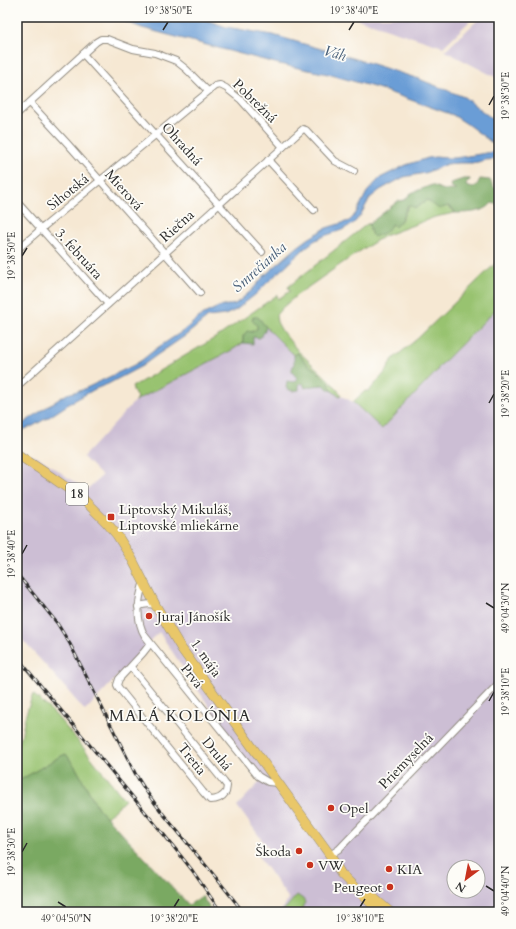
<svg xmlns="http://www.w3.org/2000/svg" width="516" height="929" font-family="Cardo,serif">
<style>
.industrial{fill:#ccbed4;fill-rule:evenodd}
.green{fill:#98c370;stroke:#62774e}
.forest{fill:#7aa962;stroke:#526a46}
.water{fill:#6a9dd6;stroke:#4a6480}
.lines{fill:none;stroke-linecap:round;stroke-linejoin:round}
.minor-casing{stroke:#908a7f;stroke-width:8}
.primary-casing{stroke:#908a7f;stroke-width:10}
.minor{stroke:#fff;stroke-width:6}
.primary{stroke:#e9c769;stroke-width:9}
.rail-casing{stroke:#2b2b2b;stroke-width:3}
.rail{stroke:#fdfcf7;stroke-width:1.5;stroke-dasharray:4.5;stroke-linecap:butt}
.ticks{fill:none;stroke:#2b2b2b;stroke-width:1.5}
.poi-dot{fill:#c8321e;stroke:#fdfcf7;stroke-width:1.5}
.labels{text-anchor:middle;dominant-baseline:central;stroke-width:3.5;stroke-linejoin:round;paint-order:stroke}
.shield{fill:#fdfcf7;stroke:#6a6a68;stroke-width:1}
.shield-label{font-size:13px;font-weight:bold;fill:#2b2b2b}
.street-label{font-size:14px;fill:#2b2b2b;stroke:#fdfcf7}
.poi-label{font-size:14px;fill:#2b2b2b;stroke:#fdfcf7;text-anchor:start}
.water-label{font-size:15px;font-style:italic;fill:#475e78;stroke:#fdfcf7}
.quarter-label{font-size:16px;letter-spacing:1px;fill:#2b2b2b;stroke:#fdfcf7}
.neatline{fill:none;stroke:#2b2b2b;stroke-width:1.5}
.ticks-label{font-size:10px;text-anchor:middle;fill:#2b2b2b}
</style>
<rect width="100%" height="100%" fill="#fdfcf7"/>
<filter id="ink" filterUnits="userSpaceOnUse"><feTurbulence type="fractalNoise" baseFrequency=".025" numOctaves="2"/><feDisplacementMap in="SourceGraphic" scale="8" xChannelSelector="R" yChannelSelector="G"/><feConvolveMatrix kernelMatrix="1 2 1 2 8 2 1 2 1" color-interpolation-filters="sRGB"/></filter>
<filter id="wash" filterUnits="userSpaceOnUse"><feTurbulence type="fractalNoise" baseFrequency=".012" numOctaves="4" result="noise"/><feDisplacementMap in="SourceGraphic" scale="16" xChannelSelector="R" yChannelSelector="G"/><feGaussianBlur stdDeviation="0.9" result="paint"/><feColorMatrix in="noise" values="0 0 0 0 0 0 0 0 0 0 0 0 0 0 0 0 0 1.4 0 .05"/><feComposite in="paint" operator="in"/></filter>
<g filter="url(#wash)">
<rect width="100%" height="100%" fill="#f6e8d3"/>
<g class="industrial">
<path d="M351,17H474L443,47Z"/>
<path d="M481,17H499V79L445,51Z"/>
<path d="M499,306V912H280L289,899L258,856L268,848L237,806L260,782L159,632L85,711L56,677L17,634V456L24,452L41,459L86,490L102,476L83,457L135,401L232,350L266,327L328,389L353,402L382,429L437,371L438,368ZM454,867H478V891H454Z"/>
</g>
<g class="green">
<path d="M427,200C436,203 450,204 455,213L435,217L384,236L354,255L297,295L282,308L276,315L277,322L282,331L298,351L329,380L341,394L340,396L332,391L329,383L317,371L307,364L298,353L294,355L266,327L258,317L257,329L243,336V343L232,350L135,401L137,397L135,395L132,387L220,335L277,295L278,299L290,291L288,287L367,224H369L371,234L392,223L395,227L402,219L409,205Z"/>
<path d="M499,260V306L438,368L437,371L382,429L353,402L365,391H369L388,369L389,364L394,358L417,339Z"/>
<path d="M33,694L54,713L78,741L125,800L107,817L98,808L76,768L66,754L59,757L17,782V747L21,737L25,717Z"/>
<path d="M297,895L303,899L305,903L302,912H282Z"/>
</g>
<g class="forest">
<path d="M463,179H470V180L467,182L466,186L473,188L477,185L480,179L490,180C492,184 494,189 499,190V205L492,203C485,213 466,213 455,213L453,209L448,206L439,209L427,200L416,208L408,205L402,219L395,227L392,224L386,232L374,237L371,234L369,224L398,201L405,200L411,193L432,185C442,190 447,191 457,190L450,186L451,183Z"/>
<path d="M253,317H258L266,327L265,331L260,338L253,337V344L243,343V336L247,331L252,332L257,329V326L252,320Z"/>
<path d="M298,353L307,364L317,371L329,383L332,391L328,389L324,385L312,386L305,388L303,383L299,384V390L292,391L286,388L287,381L293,382L297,380V378L292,372V369L294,364V355Z"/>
<path d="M66,754L76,768L98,808L189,905L202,896L212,912H17V782L59,757Z"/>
</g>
<g class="water">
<path d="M114,17H198L226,27L273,35L363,61L419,79L464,97L499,124V148L467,124L453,115L377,88L328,74L279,64L142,28Z"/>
<path d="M499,151V159L485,160L478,162L472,163H459L447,164L425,173L404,177L389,185L380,190L370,198L360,216L354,223L342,230L324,236L314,241L304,249L269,281L256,294L236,310L225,315L208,317L185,336L157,355L142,366L108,384L95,389L72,402L49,417L33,426L17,432V425L24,423L48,406L67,394L82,390L134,365L142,360L157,348L183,331L202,315L216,308L227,305H231L235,304L239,301L252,290L264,276L296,248L308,239L326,228L339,224L349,221L353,217L356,213L367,192L380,178L406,165L428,158L435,157L448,158H455Z"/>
</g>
</g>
<g filter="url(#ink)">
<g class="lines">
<defs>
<g id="minor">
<path d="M83,54L262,252"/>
<path d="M30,103L67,143L200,293"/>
<path d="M17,114L96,42L101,39H107L133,49L155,53L176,61L186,69L208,91"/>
<path d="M268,160L314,210"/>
<path d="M17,202L108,304"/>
<path d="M17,250L41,229L215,86L220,85L226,88L241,100L283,147"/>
<path d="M17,387L23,381L303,129L306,130L335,161L354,171"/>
<path d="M144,581C138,600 135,619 145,636L258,776L268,782L278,783"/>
<path d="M138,607C144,604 150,603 156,606"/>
<path d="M131,667L224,782L227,786L226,792C222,798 217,800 210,800L203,792L118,687L117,685L119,679L143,653L150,644"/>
<path d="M330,855L339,849L499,683"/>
</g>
<g id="primary">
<path d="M17,454L50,476L83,499L106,522L117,535L132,559L156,606L181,648L330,855L341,874L380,912"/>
<path d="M368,893L390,912"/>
</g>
</defs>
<use href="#minor" class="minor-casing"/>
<use href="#primary" class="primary-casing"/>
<use href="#minor" class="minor"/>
<use href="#primary" class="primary"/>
<defs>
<g id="rail">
<path d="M17,574L57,623L70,644L135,773C147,795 163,814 179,833C200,859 223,885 243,912"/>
<path d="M17,657L165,836L192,870L221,912"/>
</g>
</defs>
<use href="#rail" class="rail-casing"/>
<use href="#rail" class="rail"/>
</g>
</g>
<path class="ticks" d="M163,30L168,22M349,30L354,22M489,105L494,96M22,256L27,248M489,403L494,394M22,554L27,545M486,603L494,608M489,701L494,692M22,852L27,843M486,886L494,891M58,902L66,907M174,907L179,899M360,907L365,899"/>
<g class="poi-dot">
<rect x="107" y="513" width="8" height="8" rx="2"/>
<circle cx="149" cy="616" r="4"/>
<circle cx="331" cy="808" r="4"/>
<circle cx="299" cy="851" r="4"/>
<circle cx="310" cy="865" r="4"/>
<circle cx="389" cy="869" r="4"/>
<circle cx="390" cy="887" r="4"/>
</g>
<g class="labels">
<rect class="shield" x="66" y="483" width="22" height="22" rx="3"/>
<g class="shield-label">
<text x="77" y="494">18</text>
</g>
<g class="street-label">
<text transform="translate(255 101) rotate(44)">Pobrežná</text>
<text transform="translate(182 144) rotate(48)">Ohradná</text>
<text transform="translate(124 190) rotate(48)">Mierová</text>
<text transform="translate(68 192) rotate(-39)">Sihotská</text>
<text transform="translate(177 226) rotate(-42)">Riečna</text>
<text transform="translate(79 254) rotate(48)">3. februára</text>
<text transform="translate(206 658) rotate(55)">1. mája</text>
<text transform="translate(192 676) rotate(51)">Prvá</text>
<text transform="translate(217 754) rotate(51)">Druhá</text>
<text transform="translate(192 759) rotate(51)">Tretia</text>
<text transform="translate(406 761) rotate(-46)">Priemyselná</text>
</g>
<g class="poi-label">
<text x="119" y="509">Liptovský Mikuláš,<tspan x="119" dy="16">Liptovské mliekárne</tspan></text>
<text x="157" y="616">Juraj Jánošík</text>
<text x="339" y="808">Opel</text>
<text x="291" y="851" text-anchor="end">Škoda</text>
<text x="318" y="865">VW</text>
<text x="397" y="869">KIA</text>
<text x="382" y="887" text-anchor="end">Peugeot</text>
</g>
<g class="water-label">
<text transform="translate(335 53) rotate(16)">Váh</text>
<text transform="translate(259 267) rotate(-42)">Smrečianka</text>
</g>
<g class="quarter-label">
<text x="180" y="716">MALÁ KOLÓNIA</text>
</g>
</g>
<rect width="516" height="929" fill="none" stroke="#fdfcf7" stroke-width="44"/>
<g transform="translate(466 879) rotate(212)"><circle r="19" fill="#fdfcf7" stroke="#a9a8a5"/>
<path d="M0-3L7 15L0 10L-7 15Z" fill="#c8321e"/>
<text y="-6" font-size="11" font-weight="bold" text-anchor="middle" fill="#2b2b2b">N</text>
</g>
<rect x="22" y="22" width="472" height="885" class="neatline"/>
<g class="ticks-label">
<text x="168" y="14">19°38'50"E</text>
<text x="354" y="14">19°38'40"E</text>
<text transform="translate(505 96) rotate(-90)" y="4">19°38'30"E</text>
<text transform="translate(11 256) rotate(-90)" y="4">19°38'50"E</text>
<text transform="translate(505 394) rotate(-90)" y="4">19°38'20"E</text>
<text transform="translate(11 554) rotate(-90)" y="4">19°38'40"E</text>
<text transform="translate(505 608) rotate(-90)" y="4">49°04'30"N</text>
<text transform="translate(505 692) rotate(-90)" y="4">19°38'10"E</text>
<text transform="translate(11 852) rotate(-90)" y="4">19°38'30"E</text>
<text transform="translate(505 891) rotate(-90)" y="4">49°04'40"N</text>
<text x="66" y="922">49°04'50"N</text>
<text x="174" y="922">19°38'20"E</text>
<text x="360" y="922">19°38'10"E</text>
</g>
</svg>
